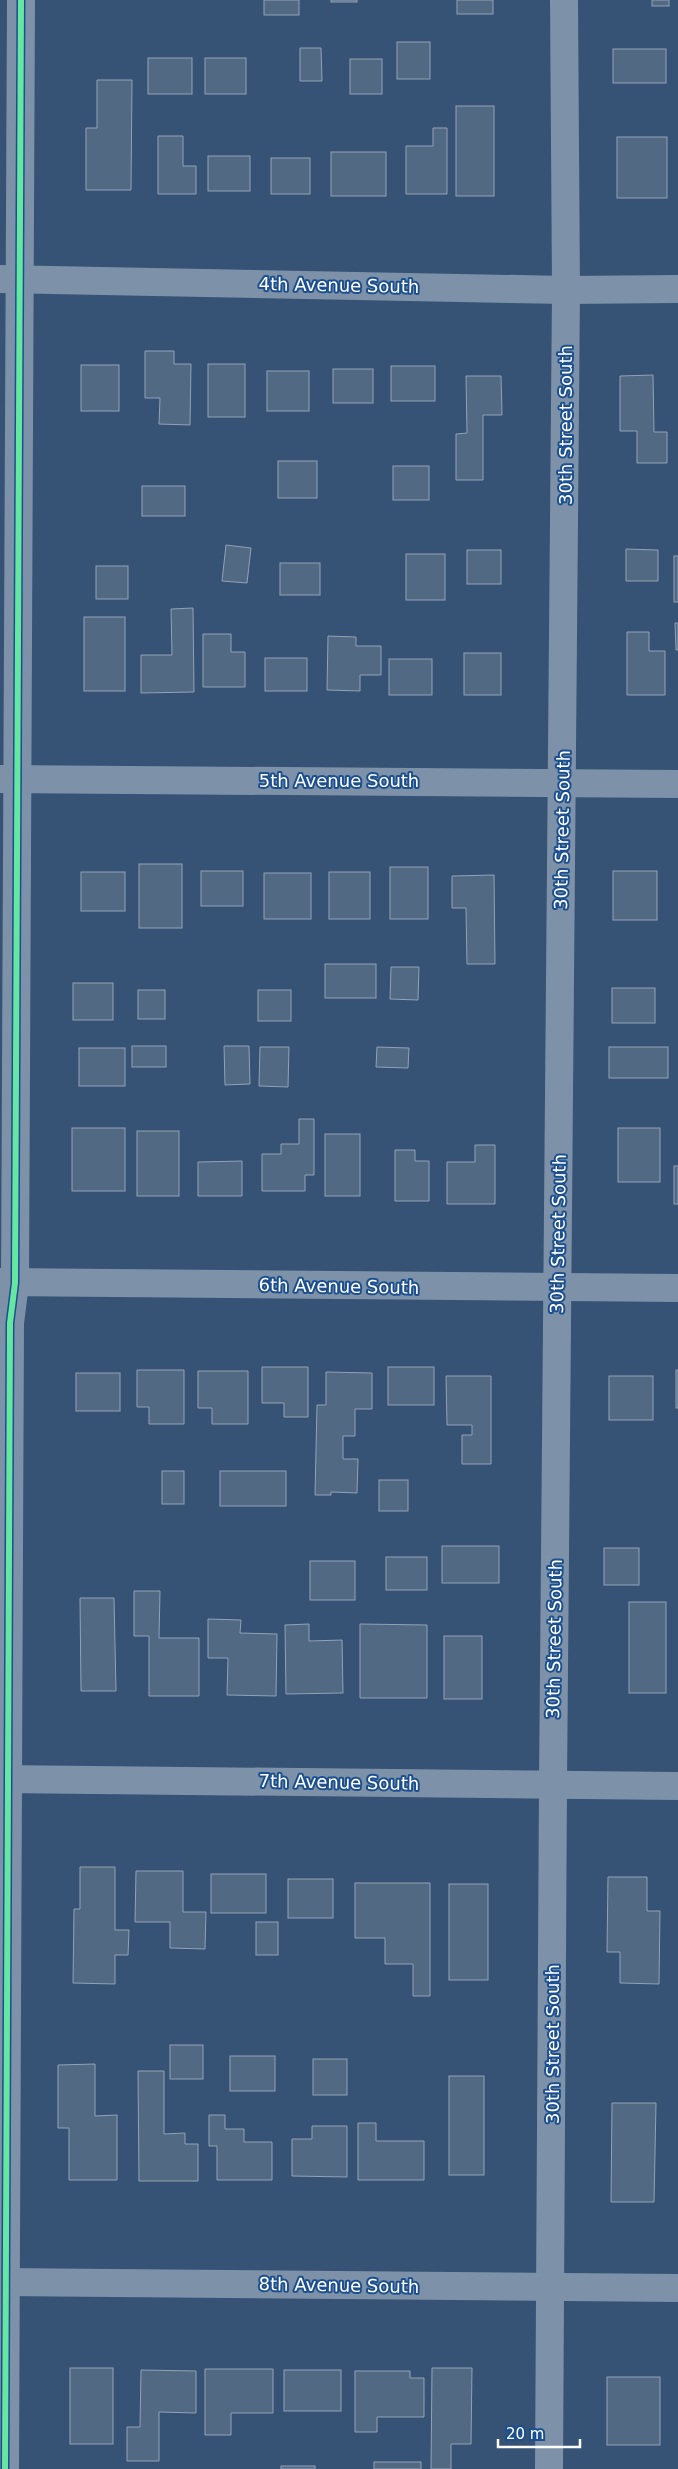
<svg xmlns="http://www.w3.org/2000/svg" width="678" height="2469" font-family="'DejaVu Sans',sans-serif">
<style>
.building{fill:#526984;stroke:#92a2b6}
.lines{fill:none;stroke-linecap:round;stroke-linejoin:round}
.minor{stroke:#7d92a8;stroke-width:28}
.cycleway-casing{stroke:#1b4f8f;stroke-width:9}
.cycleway{stroke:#66e7a1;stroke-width:6}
.labels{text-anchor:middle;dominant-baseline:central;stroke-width:4;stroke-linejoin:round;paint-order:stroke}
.street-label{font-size:18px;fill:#fff;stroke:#1b4f8f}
</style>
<rect width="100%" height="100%" fill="#365274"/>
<g class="building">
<rect x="264" y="0" width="35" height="15"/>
<rect x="331" y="0" width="26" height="2"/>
<rect x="457" y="0" width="36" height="14"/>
<rect x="652" y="0" width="17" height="6"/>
<rect x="397" y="42" width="33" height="37"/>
<path d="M300,48H321L322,81H300Z"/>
<rect x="613" y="49" width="53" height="34"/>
<rect x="148" y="58" width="44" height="36"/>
<rect x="205" y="58" width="41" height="36"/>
<rect x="350" y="59" width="32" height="35"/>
<path d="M97,80H132L131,190H86V128H97Z"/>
<rect x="456" y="106" width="38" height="90"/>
<path d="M433,128H447V194H406V146H433Z"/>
<path d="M158,136H183V166H196V194H158Z"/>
<rect x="617" y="137" width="50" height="61"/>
<rect x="331" y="152" width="55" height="44"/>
<rect x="208" y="156" width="42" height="35"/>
<rect x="271" y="158" width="39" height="36"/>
<path d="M145,351H174V364H191L190,425L159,424L160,398H145Z"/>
<rect x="208" y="364" width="37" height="53"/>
<rect x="81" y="365" width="38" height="46"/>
<rect x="391" y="366" width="44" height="35"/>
<rect x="333" y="369" width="40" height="34"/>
<rect x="267" y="371" width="42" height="40"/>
<path d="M653,375L654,432H667V463H637V431H620V376Z"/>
<path d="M466,376H501L502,415H483V480H456V434L467,433Z"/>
<rect x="278" y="461" width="39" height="37"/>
<rect x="393" y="466" width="36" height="34"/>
<rect x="142" y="486" width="43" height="30"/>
<path d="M226,545L251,548L247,583L222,581Z"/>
<path d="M626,549L658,550V581H626Z"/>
<rect x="467" y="550" width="34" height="34"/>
<rect x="406" y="554" width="39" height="46"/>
<rect x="674" y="556" width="4" height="46"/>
<rect x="280" y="563" width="40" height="32"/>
<rect x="96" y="566" width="32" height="33"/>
<path d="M193,608L194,692L141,693V655H172L171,609Z"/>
<rect x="84" y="617" width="41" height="74"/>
<path d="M675,623H678V650H676Z"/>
<path d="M627,632H649V651H665V695H627Z"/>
<path d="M203,634H231V652H245V687H203Z"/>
<path d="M328,636L356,637V646H381V675H360V691L327,690Z"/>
<rect x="464" y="653" width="37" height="42"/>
<rect x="265" y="658" width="42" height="33"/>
<rect x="389" y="659" width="43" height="36"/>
<rect x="139" y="864" width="43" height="64"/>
<rect x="390" y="867" width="38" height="52"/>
<rect x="201" y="871" width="42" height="35"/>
<rect x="613" y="871" width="44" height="49"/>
<rect x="81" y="872" width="44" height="39"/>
<rect x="329" y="872" width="41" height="47"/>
<rect x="264" y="873" width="47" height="46"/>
<path d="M494,875L495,964H467L466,908H452V876Z"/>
<rect x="325" y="964" width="51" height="34"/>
<path d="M391,967H419L418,1000L390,999Z"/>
<rect x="73" y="983" width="40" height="37"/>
<rect x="612" y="988" width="43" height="35"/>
<rect x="138" y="990" width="27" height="29"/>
<rect x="258" y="990" width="33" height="31"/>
<rect x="132" y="1046" width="34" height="21"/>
<path d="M224,1046H249L250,1084L225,1085Z"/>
<path d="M260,1047H289L288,1087L259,1086Z"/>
<path d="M377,1047L409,1048L408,1068L376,1067Z"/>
<rect x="609" y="1047" width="59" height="31"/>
<rect x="79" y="1048" width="46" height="38"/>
<path d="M299,1119H314V1175H305V1191H262V1154H281V1144H299Z"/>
<rect x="72" y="1128" width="53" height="63"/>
<rect x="618" y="1128" width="42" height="54"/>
<rect x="137" y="1131" width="42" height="65"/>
<rect x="325" y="1134" width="35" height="62"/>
<path d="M475,1145H495V1204H447V1162H475Z"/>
<path d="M395,1150H415V1161H429V1201H395Z"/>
<path d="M242,1161V1196H198V1162Z"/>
<rect x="674" y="1166" width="4" height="38"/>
<path d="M262,1367H308V1417H284V1403H262Z"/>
<rect x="388" y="1367" width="46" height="38"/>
<path d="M137,1370H184V1424H149V1407H137Z"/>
<rect x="676" y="1370" width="2" height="38"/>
<path d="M198,1371H248V1424H212V1408H198Z"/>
<path d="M326,1372L372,1373V1409H355V1436H343V1459H358L357,1493L331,1492V1495H315L317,1405H326Z"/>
<rect x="76" y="1373" width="44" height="38"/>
<path d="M446,1376H491V1464H462V1435H472V1425H447Z"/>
<rect x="609" y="1376" width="44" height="44"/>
<rect x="162" y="1471" width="22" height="33"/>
<rect x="220" y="1471" width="66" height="35"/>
<rect x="379" y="1480" width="29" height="31"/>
<rect x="442" y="1546" width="57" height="37"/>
<rect x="604" y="1548" width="35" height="37"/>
<rect x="386" y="1557" width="41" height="33"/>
<rect x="310" y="1561" width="45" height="39"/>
<path d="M134,1591H160L159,1638H199V1696H149V1636H134Z"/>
<path d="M80,1598H114L116,1691H81Z"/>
<rect x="629" y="1602" width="37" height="91"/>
<path d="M208,1619L241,1620L240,1633L277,1634L276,1696L227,1695L228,1658H208Z"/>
<path d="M309,1624V1641L342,1640L343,1693L286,1694L285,1625Z"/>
<path d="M360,1624L427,1625V1698H360Z"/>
<rect x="444" y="1636" width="38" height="63"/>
<path d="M80,1867H115V1930H129L128,1955H115V1984L73,1983L74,1909H80Z"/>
<path d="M136,1871H183V1912H206L205,1949L170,1948V1922H135Z"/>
<rect x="211" y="1874" width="55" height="39"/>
<path d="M608,1877H647V1911H660L659,1984L620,1983V1952H607Z"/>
<rect x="288" y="1879" width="45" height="39"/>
<path d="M355,1883H430V1996H413V1964H385V1938H355Z"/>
<rect x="449" y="1884" width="39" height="96"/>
<rect x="256" y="1922" width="22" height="33"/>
<rect x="170" y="2045" width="33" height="34"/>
<rect x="230" y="2056" width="45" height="35"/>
<rect x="313" y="2059" width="34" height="36"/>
<path d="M95,2064V2116L117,2115V2180H69V2128H58V2065Z"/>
<path d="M138,2071H164V2134L185,2133V2144H198V2181H139Z"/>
<rect x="449" y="2076" width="35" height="99"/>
<path d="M612,2103H656L654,2202H611Z"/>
<path d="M209,2115H225V2129H244V2142H272V2180H217V2146H209Z"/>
<path d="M358,2123H376V2141H424V2180H358Z"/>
<path d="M312,2126H347V2177L292,2176V2139H312Z"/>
<rect x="70" y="2368" width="43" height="76"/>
<path d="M432,2368H472L471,2444H451V2469H431Z"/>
<path d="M205,2369H273V2413H231V2435H205Z"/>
<path d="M141,2370L196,2371V2413L159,2412V2461H127V2427H140Z"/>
<rect x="284" y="2370" width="57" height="41"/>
<path d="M355,2371H410V2378H424V2417H377V2432H355Z"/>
<rect x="607" y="2377" width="53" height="68"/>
<rect x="374" y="2462" width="47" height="7"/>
<rect x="281" y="2466" width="34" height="3"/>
</g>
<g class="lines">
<g class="minor">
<path d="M0,279L566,290L678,289"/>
<path d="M0,779L678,784"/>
<path d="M0,1282L678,1288"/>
<path d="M0,1779L678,1786"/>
<path d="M0,2282L678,2288"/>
<path d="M5,2469L10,1323L15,1283L21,0"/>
<path d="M549,2469L553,1785L566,290L564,0"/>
</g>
<defs>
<path id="cycleway" d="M5,2469L10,1323L15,1283L21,0"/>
</defs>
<use href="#cycleway" class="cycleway-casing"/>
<use href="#cycleway" class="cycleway"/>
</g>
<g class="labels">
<g class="street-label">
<text transform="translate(339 285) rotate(1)">4th Avenue South</text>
<text transform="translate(565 425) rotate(-90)">30th Street South</text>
<text x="339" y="780">5th Avenue South</text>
<text transform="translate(562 830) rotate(-89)">30th Street South</text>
<text transform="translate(558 1234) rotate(-89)">30th Street South</text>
<text transform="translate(339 1286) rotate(1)">6th Avenue South</text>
<text transform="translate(554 1639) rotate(-89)">30th Street South</text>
<text transform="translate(339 1782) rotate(1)">7th Avenue South</text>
<text transform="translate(552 2044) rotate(-90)">30th Street South</text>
<text transform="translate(339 2285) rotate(1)">8th Avenue South</text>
</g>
</g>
<path d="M498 2439v8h82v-8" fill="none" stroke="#ffffff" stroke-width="2.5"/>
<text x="506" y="2439" font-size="15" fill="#ffffff" stroke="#1b4f8f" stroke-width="4" paint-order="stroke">20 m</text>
</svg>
